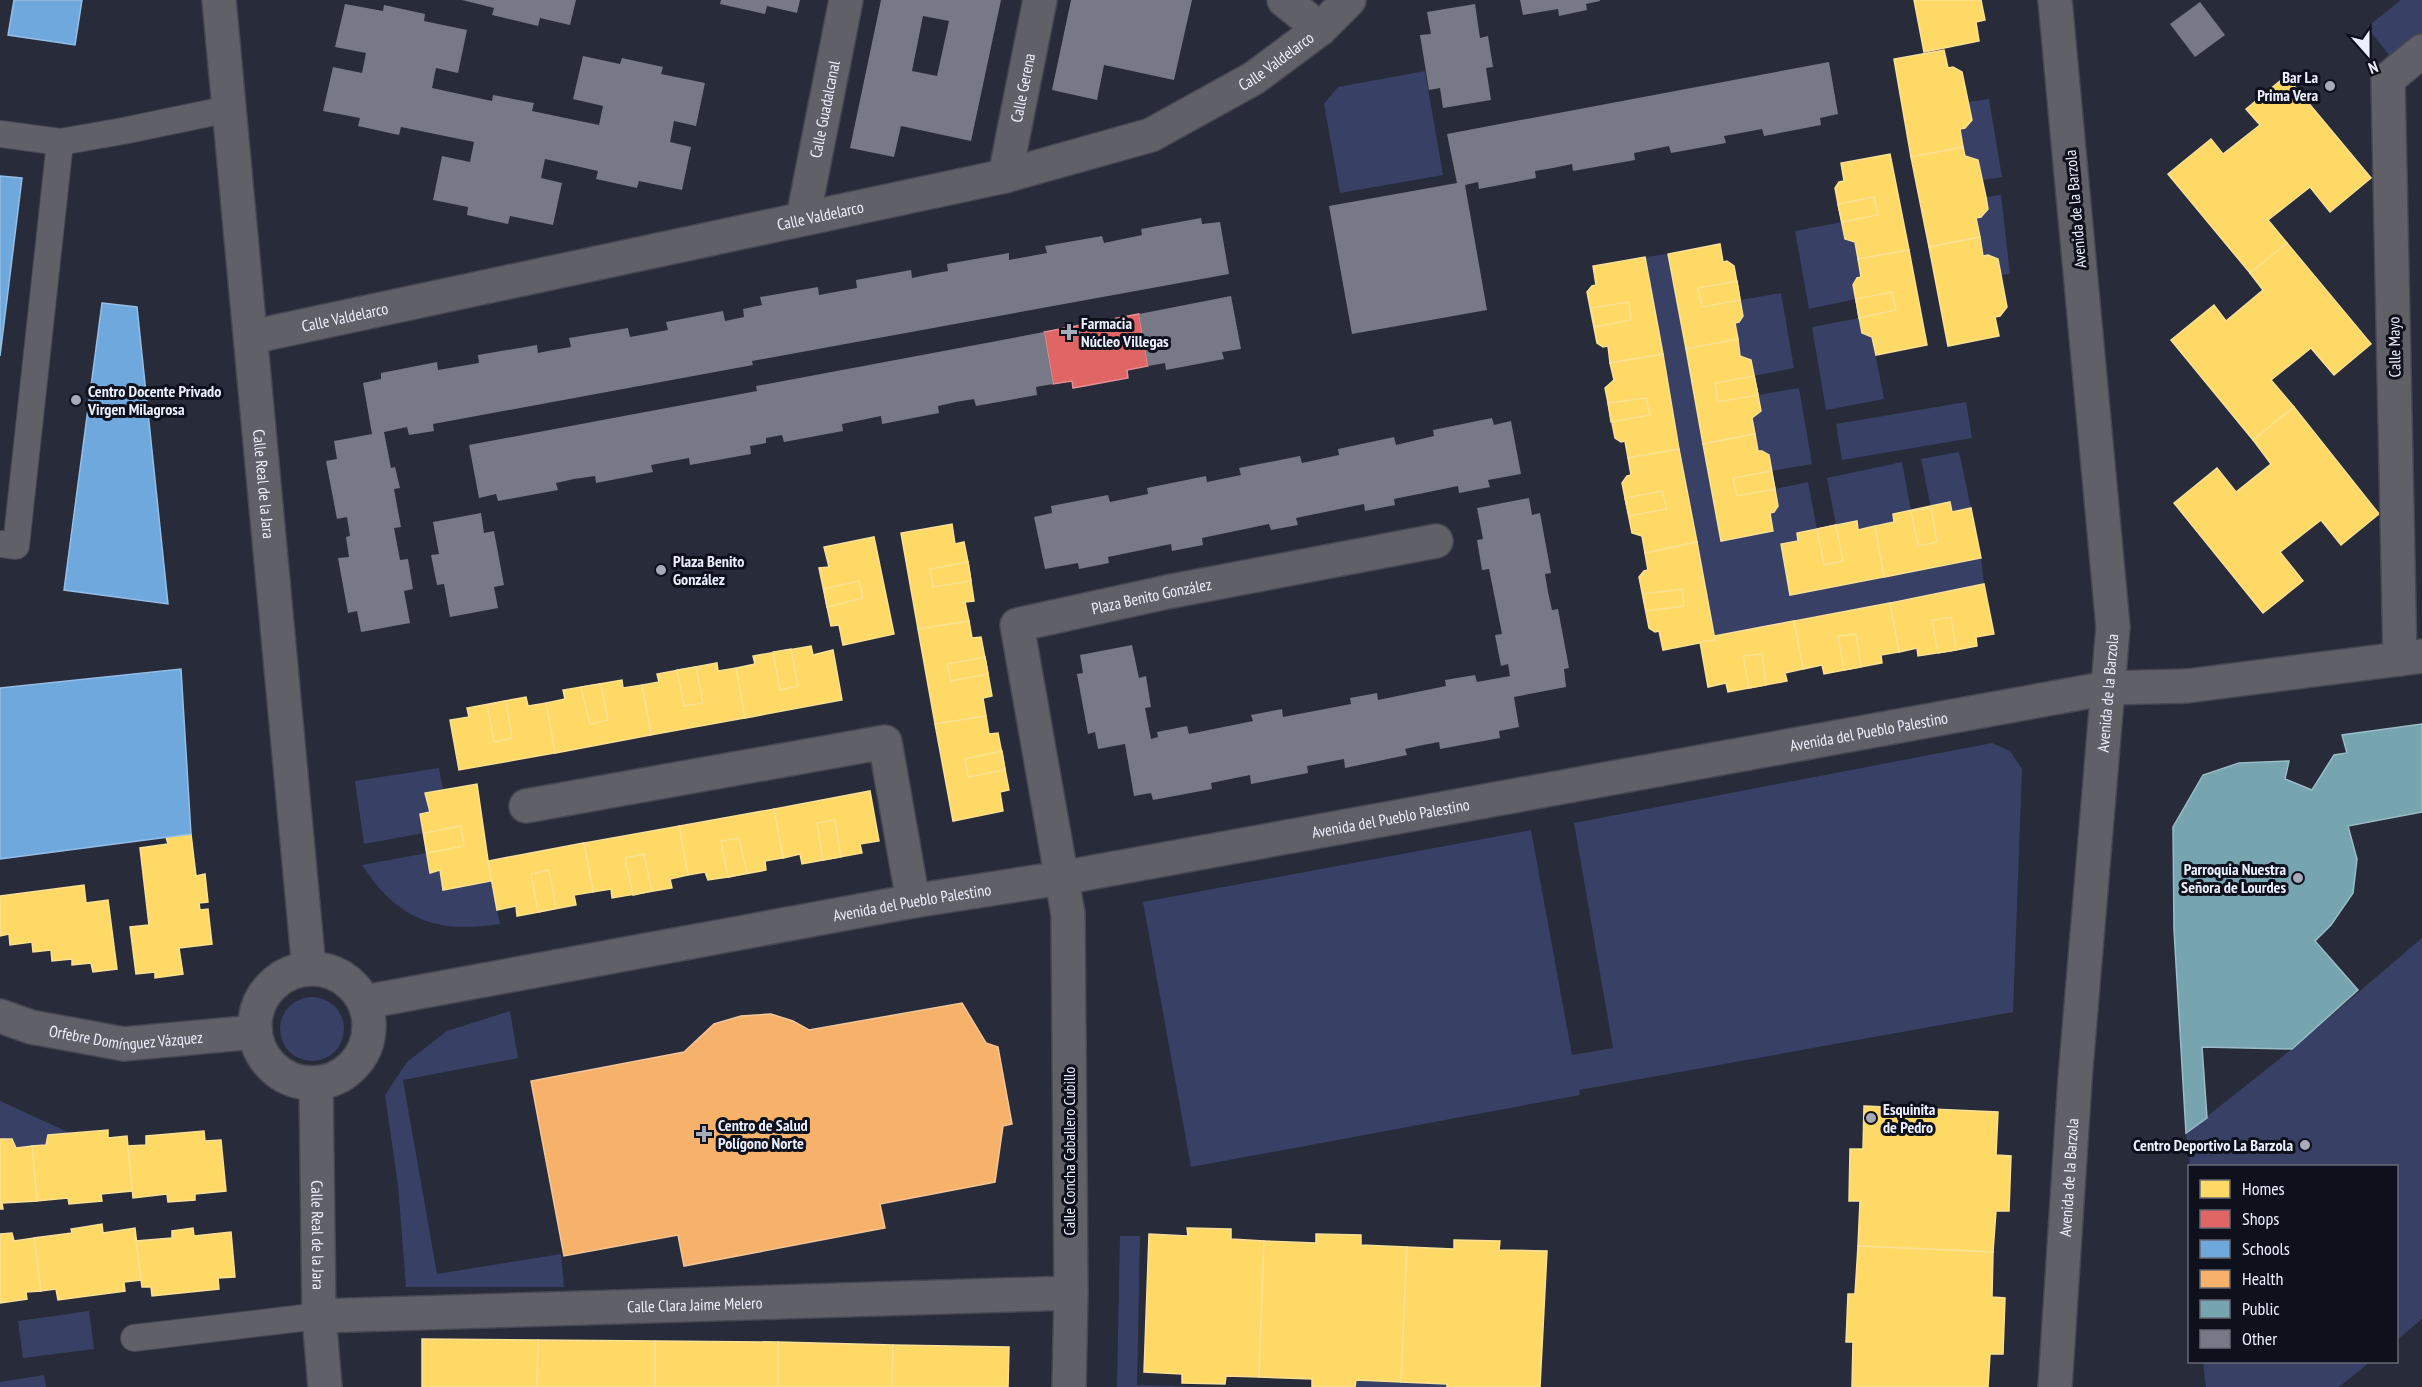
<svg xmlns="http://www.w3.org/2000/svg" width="2422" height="1387" font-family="'PT Sans Narrow',sans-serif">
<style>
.green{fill:#384065}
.homes{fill:#ffd966;stroke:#f9e094;stroke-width:1.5}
.shops{fill:#e06666;stroke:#e48f94;stroke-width:1.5}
.schools{fill:#6fa8dc;stroke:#94bee6;stroke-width:1.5}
.health{fill:#f6b26b;stroke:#f3c597;stroke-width:1.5}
.public{fill:#76a5af;stroke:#99bcc7;stroke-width:1.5}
.building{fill:#777a86;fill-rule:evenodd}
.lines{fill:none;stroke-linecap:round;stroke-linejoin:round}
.lane-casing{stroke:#454753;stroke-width:28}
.street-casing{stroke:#454753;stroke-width:36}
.lane{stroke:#606168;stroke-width:26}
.street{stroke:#606168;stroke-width:33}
.poi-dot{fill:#a7abb9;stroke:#0e111c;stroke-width:2}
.labels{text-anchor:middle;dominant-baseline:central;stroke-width:6;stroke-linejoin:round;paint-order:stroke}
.street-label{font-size:16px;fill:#ecf0fe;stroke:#0e111c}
.poi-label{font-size:16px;font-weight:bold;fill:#ecf0fe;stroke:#0e111c;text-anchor:start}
</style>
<rect width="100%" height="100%" fill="#282b39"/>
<g class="green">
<path d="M2401,0H2422V37L2393,60L2367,27Z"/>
<path d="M1425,71L1443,175L1340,193L1324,104L1338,87Z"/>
<path d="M1989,99L2002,177L1983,180L1978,160L1965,156L1960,129L1965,128L1968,102Z"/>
<path d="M2001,195L2010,274L2000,275L1997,259L1988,255L1983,256L1976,218L1988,209L1986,197Z"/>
<path d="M1842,222L1845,239L1855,242L1861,277L1857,278L1853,285L1856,299L1809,309L1795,231Z"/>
<path d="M1668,254L1721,540L1772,531L1770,513L1774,512L1778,506L1775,489L1808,482L1817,529L1798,541L1781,544L1790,595L1981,558L1984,584L1714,636L1645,257Z"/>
<path d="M1781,293L1794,368L1754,376L1751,360L1740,356L1735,324L1739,322L1743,316L1740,300Z"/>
<path d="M1859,318L1862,333L1872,337L1884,399L1826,410L1812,327Z"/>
<path d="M1799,388L1812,464L1771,471L1769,455L1762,451H1758L1752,418L1760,411L1758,395Z"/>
<path d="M1966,402L1972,438L1842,460L1836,424Z"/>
<path d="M1959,452L1971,508L1952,512L1950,502L1931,508L1921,459Z"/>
<path d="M1902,462L1911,511L1893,514L1894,522L1858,530L1856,521L1836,525L1827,478Z"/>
<path d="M1992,743L2010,751L2022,769L2013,1012L1579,1090L1580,1095L1191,1167L1143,902L1531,830L1572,1055L1613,1048L1574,823Z"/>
<path d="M439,768L443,789L426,793L430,812L424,833L364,844L355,781Z"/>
<path d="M427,853L431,872L440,870L444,890L491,881L500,924C436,934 398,920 362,865Z"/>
<path d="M2422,938V1319L2397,1340L2396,1166H2190L2186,1133L2292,1049Z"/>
<circle cx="312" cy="1029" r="32"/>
<path d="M510,1011L518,1058L403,1080L437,1274L561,1254L564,1287H406L398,1185L385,1095L407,1062L447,1031Z"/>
<path d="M0,1101L70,1133L48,1135L46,1145L16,1148L12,1139H0Z"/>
<path d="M1120,1236H1140L1137,1385L1208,1387H1117Z"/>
<path d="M89,1311L94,1349L23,1358L18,1321Z"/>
<path d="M2203,1362H2370L2339,1387H2206Z"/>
<path d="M44,1375L46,1387H0V1382Z"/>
<path d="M1356,1380L1447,1384V1387H1355Z"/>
</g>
<g class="homes">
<path d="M1914,0H1981L1985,20L1976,22L1979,41L1924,52Z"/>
<path d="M1944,50L1948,68L1953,67L1962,72L1972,120L1965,128L1960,129L1963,147L1911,157L1894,59Z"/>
<path d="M2286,76L2371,178L2330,212L2310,187L2268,220L2287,243L2250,273L2168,174L2211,139L2223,154L2260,125L2246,109Z"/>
<path d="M1963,147L1965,156L1978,160L1986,197L1988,209L1981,217L1976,218L1980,237L1929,247L1911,157Z"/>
<path d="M1890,154L1909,250L1858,259L1855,242L1845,239L1838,204L1835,188L1839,182L1844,181L1841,163Z"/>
<path d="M1874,197L1878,215L1842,222L1838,204Z"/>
<path d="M1980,237L1983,256L1988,255L1998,259L2007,307L2000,316L1995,317L1999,336L1948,346L1929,247Z"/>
<path d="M2287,243L2371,344L2334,375L2311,348L2271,380L2294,407L2253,440L2171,340L2214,305L2226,321L2263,290L2250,273Z"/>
<path d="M1720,244L1723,262L1727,261L1734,266L1743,316L1739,322L1735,323L1738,339L1686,349L1668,254Z"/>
<path d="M1909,250L1927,345L1876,355L1872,337L1862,333L1853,285L1857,278L1861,277L1858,259Z"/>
<path d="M1645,257L1663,354L1610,363L1608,346L1603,347L1597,343L1587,292L1592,286L1596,285L1593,266Z"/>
<path d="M1737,281L1740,300L1702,307L1698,288Z"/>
<path d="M1892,292L1896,310L1859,318L1856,299Z"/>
<path d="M1629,302L1631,320L1595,327L1591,308Z"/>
<path d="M1738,339L1740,356L1751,360L1758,395L1761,411L1752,418L1755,434L1703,444L1686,349Z"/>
<path d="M1663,354L1679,449L1628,458L1625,441L1621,442L1615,438L1605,388L1614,380L1610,363Z"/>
<path d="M1754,376L1758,395L1718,402L1715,383Z"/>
<path d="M1646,398L1650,415L1611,422L1608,403Z"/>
<path d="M2294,407L2379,514L2341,545L2321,520L2280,552L2303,581L2263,613L2174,503L2217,468L2236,492L2271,464L2253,440Z"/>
<path d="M1755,434L1758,451H1762L1769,455L1778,506L1774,512L1770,513L1773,531L1721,541L1703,444Z"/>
<path d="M1679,449L1697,542L1645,553L1642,536L1632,533L1622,483L1627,476L1631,475L1628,458Z"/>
<path d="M1771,471L1775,489L1737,496L1733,478Z"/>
<path d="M1662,491L1667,509L1629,516L1625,498Z"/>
<path d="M1950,502L1952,512L1971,508L1981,558L1884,577L1875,526L1894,522L1893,514Z"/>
<path d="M1931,508L1937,542L1918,546L1911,511Z"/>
<path d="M1857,521L1858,530L1875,526L1884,577L1790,595L1781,544L1798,541L1797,533Z"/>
<path d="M952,524L955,544L964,542L968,562L974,601L965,602L969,621L918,629L901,533Z"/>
<path d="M1836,525L1843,561L1824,565L1817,529Z"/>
<path d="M874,537L894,634L843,645L839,625L831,626L819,568L829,567L824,547Z"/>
<path d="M1697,542L1715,640L1663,650L1659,631L1655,632L1649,628L1639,577L1644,571L1648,570L1645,553Z"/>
<path d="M968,562L971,581L933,587L930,569Z"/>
<path d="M859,581L863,598L827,607L824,589Z"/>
<path d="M1984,584L1994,634L1976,637L1977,646L1956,650L1918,656L1917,648L1899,652L1890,603Z"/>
<path d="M1682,589L1684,606L1646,611L1643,594Z"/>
<path d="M1890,603L1899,652L1881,655L1882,663L1824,674L1822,665L1803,669L1794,621Z"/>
<path d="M1951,617L1956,650L1938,653L1932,620Z"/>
<path d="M969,621L972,638L981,637L988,674L992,696L983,698L986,716L935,724L918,629Z"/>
<path d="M1794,621L1803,669L1785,673L1787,681L1728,692L1726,683L1708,687L1700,642L1715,640L1714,636Z"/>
<path d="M1856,634L1861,667L1844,670L1838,636Z"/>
<path d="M811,646L813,655L833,650L842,700L745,718L736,668L755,664L753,656Z"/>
<path d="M791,649L798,686L780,690L773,652Z"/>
<path d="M1762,654L1766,685L1749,688L1743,656Z"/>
<path d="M985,657L988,674L951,681L947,664Z"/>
<path d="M717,663L718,671L736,668L745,718L651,735L642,685L659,682L657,674Z"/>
<path d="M696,667L703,703L684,706L677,670Z"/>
<path d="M622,680L623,688L642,685L651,735L555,753L546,703L565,699L563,690Z"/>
<path d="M601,684L608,720L590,724L581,687Z"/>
<path d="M526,697L528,706L546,703L555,753L459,770L450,720L469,717L467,708Z"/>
<path d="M506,701L512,738L494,742L487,705Z"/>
<path d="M986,716L989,734L998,733L1009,790L1000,792L1003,811L953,821L935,724Z"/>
<path d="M1002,751L1005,770L968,777L965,759Z"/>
<path d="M477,784L491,881L443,890L440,870L430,873L420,814L430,812L425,793Z"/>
<path d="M870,791L879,841L860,844L862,853L802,864L800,854L783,858L774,809Z"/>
<path d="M774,809L783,858L765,861L766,870L728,877L708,880L705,872L688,875L679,826Z"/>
<path d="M835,820L841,857L823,860L817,823Z"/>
<path d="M461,826L464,846L427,853L424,833Z"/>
<path d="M679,826L688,875L670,879L672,888L612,898L611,889L593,892L584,843Z"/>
<path d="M191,834L196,876L205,874L208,902L199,903L200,910L208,909L212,944L179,948L183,974L155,978V972L136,974L130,927L149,925L140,848L168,844L166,837Z"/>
<path d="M739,838L747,873L728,877L721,841Z"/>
<path d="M584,843L593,892L574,895L576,905L517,916L516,906L497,910L488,861Z"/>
<path d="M644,854L652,891L633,895L625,858Z"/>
<path d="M549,870L556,908L538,912L531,874Z"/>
<path d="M84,885L86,903L108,900L117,969L93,972L91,963L72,965V959L52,961L51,950L33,952L32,942L10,945L9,934L0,936V896Z"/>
<path d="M1864,1106L1998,1112L1996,1155L2011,1156L2009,1211H1996L1993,1252L1858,1246L1860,1201H1849L1850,1149H1863Z"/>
<path d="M108,1130V1138L127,1136L132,1191L101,1194L102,1201L69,1204L68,1198L37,1201L32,1146L46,1145L48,1135Z"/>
<path d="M204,1131L205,1141L221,1140L226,1191L195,1194V1200L168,1202L167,1194L133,1198L128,1146L146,1145V1136Z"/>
<path d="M0,1139H12L16,1148L32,1146L37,1201L2,1203L3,1209H0Z"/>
<path d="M102,1224L103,1233L135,1228L141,1280L124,1282L125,1291L58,1300L56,1289L41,1291L34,1238L72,1233L71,1229Z"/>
<path d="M193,1228L194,1236L231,1232L235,1277L218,1278L219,1289L152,1296L151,1287H142L136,1241L172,1238V1231Z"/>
<path d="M1187,1228L1231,1229V1239L1264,1241L1259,1377L1226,1376L1225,1384L1182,1383V1374L1144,1372L1149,1234L1188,1236Z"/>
<path d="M12,1233L14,1241L34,1238L41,1291L26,1292L27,1299L0,1303V1234Z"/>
<path d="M1316,1234L1361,1235V1245L1407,1247L1401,1382L1356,1380L1355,1387H1312V1379L1259,1377L1264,1241L1316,1243Z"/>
<path d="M1454,1240L1500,1241L1499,1250L1547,1251L1540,1387H1447V1384L1401,1382L1407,1247L1454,1249Z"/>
<path d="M1858,1246L1993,1252L1992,1297L2005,1298L2003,1354H1990L1988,1387H1852L1853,1342H1846L1848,1294H1855Z"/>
<path d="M422,1339L538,1340L537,1387H422Z"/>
<path d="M538,1340L655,1341V1387H537Z"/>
<path d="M655,1341L778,1342V1387H655Z"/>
<path d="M778,1342L893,1345L892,1387H778Z"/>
<path d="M893,1345L1009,1347L1008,1387H892Z"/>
</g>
<path class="shops" d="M1139,314L1148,366L1127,370L1128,378L1073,388L1072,381L1053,384L1044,332Z"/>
<g class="schools">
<path d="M14,0H82L75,45L8,35Z"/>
<path d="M0,176L22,178L0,356Z"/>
<path d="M102,303L137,307L168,604L64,590Z"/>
<path d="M181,669L191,834L0,859V688Z"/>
</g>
<path class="health" d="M962,1003L986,1043L998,1047L1012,1124L1003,1126L995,1182L880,1204L885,1228L684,1266L678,1235L564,1256L531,1081L684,1052L714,1024L741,1016L771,1014L793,1021L809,1030Z"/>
<path class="public" d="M2422,724V812L2348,826L2357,859L2353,893L2331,925L2315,941L2358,990L2292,1049L2202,1047L2207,1118L2186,1133L2174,930L2173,827L2203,775L2239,763L2289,761L2285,779L2312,790L2334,755L2347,753L2342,735Z"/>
<g class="building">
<path d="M462,0H576L570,25L540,18L538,26L492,15L494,8Z"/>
<path d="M721,0H800L797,13L767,6L765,14L720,4Z"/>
<path d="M881,0H1001L971,141L901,126L894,157L850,148ZM923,16L949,21L937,76L912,71Z"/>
<path d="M1071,0H1192L1174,80L1104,65L1097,100L1052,90Z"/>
<path d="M1520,0H1600V1L1586,4L1587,10L1559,16L1558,9L1523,15Z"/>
<path d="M2200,2L2225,35L2195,57L2170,24Z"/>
<path d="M345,4L383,11L384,5L425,14L424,21L467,30L458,73L436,68L432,88L492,101L493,95L534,103L532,111L599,125L603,106L573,99L583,56L620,64L622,58L663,67L661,74L705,83L696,126L674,121L670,142L691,147L682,190L639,181L637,188L596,179L598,171L545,159L541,178L562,183L553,225L510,216L508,224L467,215L468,207L433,200L442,156L470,162L474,142L401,127L399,135L358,126L360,118L323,111L333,67L362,73L366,53L335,47Z"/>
<path d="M1475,4L1480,38L1488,36L1493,67L1486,68L1491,100L1443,108L1440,88L1429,90L1420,35L1431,34L1427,12Z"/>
<path d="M1829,62L1838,114L1820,118L1821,125L1764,136L1762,129L1746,132L1724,136L1726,143L1671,153L1669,146L1634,153L1635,160L1573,171L1572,164L1553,168L1535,171L1536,178L1479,189L1478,182L1465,185L1487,310L1352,334L1329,206L1457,183L1447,134Z"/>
<path d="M1201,218L1202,224L1220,222L1229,274L752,361L753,365L433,424L434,431L409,435L407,427L384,432L391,468L395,467L400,488L394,489L401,527L394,528L400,560L408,559L413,589L404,591L410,623L361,632L357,611L348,613L338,558L349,557L346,537L350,536L347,517L337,519L326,461L337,459L334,441L372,434L363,383L381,379V373L437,362L438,370L479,363L478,355L537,345L538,353L553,350L571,347L569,338L628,328L630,337L668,330L666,322L723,311L725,321L744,317L743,309L762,305L760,297L818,287L819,295L857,288L856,280L911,270L912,278L931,274L948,271L947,264L1009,253V260L1047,253L1045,246L1051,245L1102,236L1104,243L1142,235L1141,229Z"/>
<path d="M1231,296L1241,349L1222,352L1224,359L1166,370L1165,363L1148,366L1139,314Z"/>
<path d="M1044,332L1053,384L1036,387L1037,395L976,406L974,399L956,402L938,406L939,413L882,424L881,416L842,424L843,431L784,442L782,435L766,438V443L750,446L751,454L690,465L689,458L651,465L653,472L596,483L595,476L574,479L556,483L558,490L498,501L496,494L479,498L469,445L757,391L756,386Z"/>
<path d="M1492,418L1494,425L1511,421L1521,474L1488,480L1490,487L1459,493L1458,486L1394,499L1395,505L1365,511L1364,504L1296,518L1298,525L1271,530L1269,524L1202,538L1203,545L1172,551L1171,544L1108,557L1109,563L1079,569L1078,563L1045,569L1034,517L1052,513L1051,506L1108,495L1110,502L1148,494L1147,488L1206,476L1207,482L1241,475L1239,468L1300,456L1302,463L1339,455L1338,449L1394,437L1396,445L1434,436L1433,430Z"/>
<path d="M1529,498L1532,515L1540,513L1551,573L1545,574L1548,592L1552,610L1558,609L1569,668L1564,669L1566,687L1514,697L1519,727L1499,731L1500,738L1440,749L1439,742L1423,745L1405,749L1407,755L1345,768L1344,759L1307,766L1308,773L1251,784L1250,775L1211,783L1212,789L1153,800L1151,793L1134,796L1125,744L1098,749L1095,732L1088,734L1077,674L1083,673L1080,655L1132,645L1139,678L1146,676L1151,707L1145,708L1151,739L1158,737L1157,732L1187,726L1189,734L1253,721L1251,715L1282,709L1283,717L1351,704L1350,698L1377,693L1378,700L1446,686L1445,680L1475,675L1477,682L1510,676L1508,664L1501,666L1495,635L1502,634L1489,569L1482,570L1477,540L1483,539L1477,508Z"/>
<path d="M481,513L484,533L494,531L504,585L494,587L498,608L450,617L444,584L437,585L431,555L439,554L433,522Z"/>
</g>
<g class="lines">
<defs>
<g id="lane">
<path d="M0,134L60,142L123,131L229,109"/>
<path d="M0,544L16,546L60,142"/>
<path d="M134,1338L319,1316"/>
</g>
<g id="street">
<path id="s1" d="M219,0L309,969"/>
<path d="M1284,0L1320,29"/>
<path id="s2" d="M1005,176L1040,0"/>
<path id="s3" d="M803,218L846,0"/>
<path id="s4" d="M251,337L1005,176L1151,135L1254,78L1320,29L1349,0"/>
<path d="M2400,659L2388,79L2422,51"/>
<path d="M526,806L885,742L913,901"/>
<circle cx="312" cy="1026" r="57"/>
<path id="s5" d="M365,1002L913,901L1061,878L2108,688L2187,686L2422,656"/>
<path id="s6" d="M0,1016L31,1027L124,1044L255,1032"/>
<path id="s7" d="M316,1083L319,1316L325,1387"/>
<path id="s8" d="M319,1316L1071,1293"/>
<path id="s9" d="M1069,1387L1071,1293L1068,914L1017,625L1167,592L1436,541"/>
<path id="s10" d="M2055,1387L2075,1079L2113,627L2055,0"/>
</g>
</defs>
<use href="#lane" class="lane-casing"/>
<use href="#street" class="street-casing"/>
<use href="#lane" class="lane"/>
<use href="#street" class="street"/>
</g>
<g class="poi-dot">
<circle cx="2330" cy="86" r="6"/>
<path d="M1066 323h6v6h6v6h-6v6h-6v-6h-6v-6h6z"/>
<circle cx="76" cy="400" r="6"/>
<circle cx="661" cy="570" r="6"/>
<circle cx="2298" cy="878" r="6"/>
<circle cx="1871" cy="1118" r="6"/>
<path d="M701 1125h6v6h6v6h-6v6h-6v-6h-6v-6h6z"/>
<circle cx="2305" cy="1145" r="6"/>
</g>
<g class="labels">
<g class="street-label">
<text stroke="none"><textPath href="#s4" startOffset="1068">Calle Valdelarco</textPath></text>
<text stroke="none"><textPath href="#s2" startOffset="90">Calle Gerena</textPath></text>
<text stroke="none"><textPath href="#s3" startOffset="111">Calle Guadalcanal</textPath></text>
<text transform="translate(2075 209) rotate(-95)">Avenida de la Barzola</text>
<text stroke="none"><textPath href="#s4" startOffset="582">Calle Valdelarco</textPath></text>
<text stroke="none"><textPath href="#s4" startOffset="96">Calle Valdelarco</textPath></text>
<text transform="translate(2394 347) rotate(-91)">Calle Mayo</text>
<text stroke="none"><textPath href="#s1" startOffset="486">Calle Real de la Jara</textPath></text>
<text stroke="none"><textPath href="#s9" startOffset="904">Plaza Benito González</textPath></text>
<text stroke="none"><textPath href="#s10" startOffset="696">Avenida de la Barzola</textPath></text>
<text stroke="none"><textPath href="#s5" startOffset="1528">Avenida del Pueblo Palestino</textPath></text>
<text stroke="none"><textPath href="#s5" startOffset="1042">Avenida del Pueblo Palestino</textPath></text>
<text stroke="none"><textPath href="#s5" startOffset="556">Avenida del Pueblo Palestino</textPath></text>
<text stroke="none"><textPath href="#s6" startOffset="129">Orfebre Domínguez Vázquez</textPath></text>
<text transform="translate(1069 1151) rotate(-90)">Calle Concha Caballero Cubillo</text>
<text stroke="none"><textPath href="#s10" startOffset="210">Avenida de la Barzola</textPath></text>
<text stroke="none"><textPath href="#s7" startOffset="152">Calle Real de la Jara</textPath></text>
<text stroke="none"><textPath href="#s8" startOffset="376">Calle Clara Jaime Melero</textPath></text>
</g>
<g class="poi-label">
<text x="2318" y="77" text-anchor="end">Bar La<tspan x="2318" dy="18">Prima Vera</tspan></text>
<text x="1081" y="323">Farmacia<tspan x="1081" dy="18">Núcleo Villegas</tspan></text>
<text x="88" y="391">Centro Docente Privado<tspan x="88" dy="18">Virgen Milagrosa</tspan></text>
<text x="673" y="561">Plaza Benito<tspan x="673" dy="18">González</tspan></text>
<text x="2286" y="869" text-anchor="end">Parroquia Nuestra<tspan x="2286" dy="18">Señora de Lourdes</tspan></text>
<text x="1883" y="1109">Esquinita<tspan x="1883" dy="18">de Pedro</tspan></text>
<text x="718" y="1125">Centro de Salud<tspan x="718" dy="18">Polígono Norte</tspan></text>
<text x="2293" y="1145" text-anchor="end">Centro Deportivo La Barzola</text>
</g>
</g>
<rect x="2188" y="1165" width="210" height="198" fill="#0e111c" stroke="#676a76" stroke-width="1.5"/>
<rect x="2200" y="1180" width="30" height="18" fill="#ffd966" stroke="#676a76" stroke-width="1.5"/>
<text x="2242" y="1195" font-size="18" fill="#ecf0fe">Homes</text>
<rect x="2200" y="1210" width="30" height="18" fill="#e06666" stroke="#676a76" stroke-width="1.5"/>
<text x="2242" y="1225" font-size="18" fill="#ecf0fe">Shops</text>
<rect x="2200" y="1240" width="30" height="18" fill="#6fa8dc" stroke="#676a76" stroke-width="1.5"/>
<text x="2242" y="1255" font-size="18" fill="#ecf0fe">Schools</text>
<rect x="2200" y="1270" width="30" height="18" fill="#f6b26b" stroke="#676a76" stroke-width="1.5"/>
<text x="2242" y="1285" font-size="18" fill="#ecf0fe">Health</text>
<rect x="2200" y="1300" width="30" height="18" fill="#76a5af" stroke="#676a76" stroke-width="1.5"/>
<text x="2242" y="1315" font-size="18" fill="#ecf0fe">Public</text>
<rect x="2200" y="1330" width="30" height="18" fill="#777a86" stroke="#676a76" stroke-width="1.5"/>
<text x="2242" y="1345" font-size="18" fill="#ecf0fe">Other</text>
<g transform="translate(2368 54) rotate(159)" stroke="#0e111c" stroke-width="4.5" paint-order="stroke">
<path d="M0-4.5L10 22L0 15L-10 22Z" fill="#ecf0fe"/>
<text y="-9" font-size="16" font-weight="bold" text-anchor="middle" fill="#ecf0fe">N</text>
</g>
</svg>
